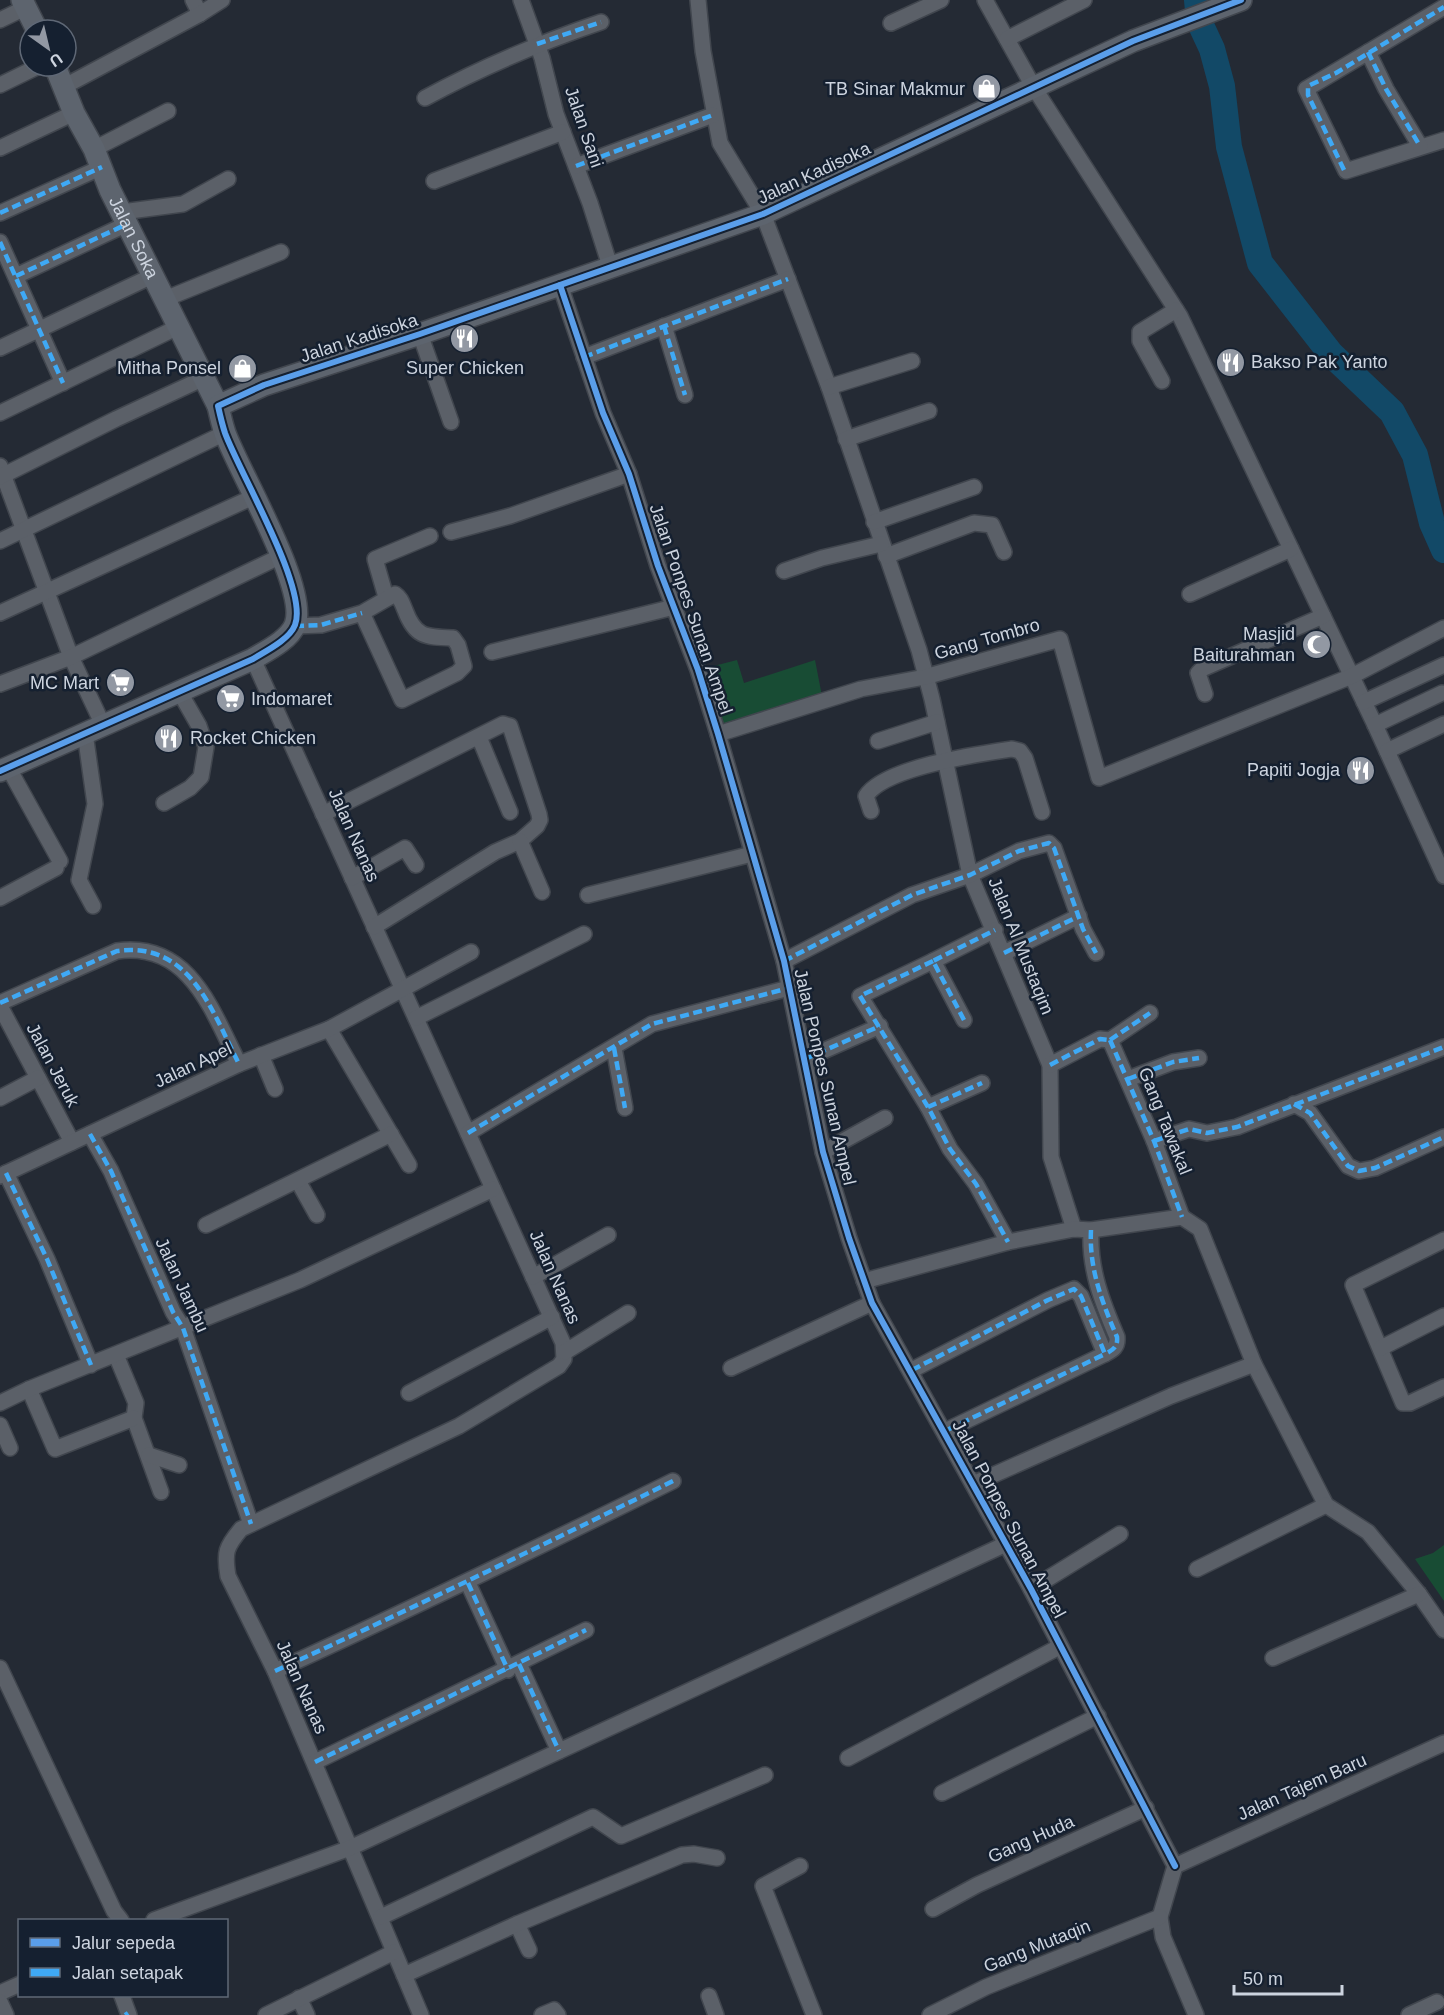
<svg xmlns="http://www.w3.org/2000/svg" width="1444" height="2015" font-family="Helvetica,sans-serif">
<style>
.green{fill:#184c34}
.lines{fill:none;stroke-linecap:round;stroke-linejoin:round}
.river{stroke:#124967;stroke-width:26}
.street-casing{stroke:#41464e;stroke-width:18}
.secondary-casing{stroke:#41464e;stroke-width:24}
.street{stroke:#5b6068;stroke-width:15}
.secondary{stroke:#5d646e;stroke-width:21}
.quiet{stroke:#3fa9f5;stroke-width:4.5;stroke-dasharray:9 4.5;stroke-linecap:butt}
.cycleway-casing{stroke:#152030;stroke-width:10}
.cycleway{stroke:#5a9eea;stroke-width:6}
.labels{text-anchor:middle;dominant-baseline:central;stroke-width:5;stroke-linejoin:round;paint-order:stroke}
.poi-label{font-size:18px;fill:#cdd4df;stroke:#152030;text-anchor:end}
.street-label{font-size:18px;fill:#cdd4df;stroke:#152030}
</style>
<rect width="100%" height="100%" fill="#242a34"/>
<g class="green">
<path d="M737,660L744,683L815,660L823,701L718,734L698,670Z"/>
<path d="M1444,1545V1601L1415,1559L1433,1553Z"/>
</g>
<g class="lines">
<path class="river" d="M1197,0L1199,21L1212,49L1222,86L1229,147L1260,263L1331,354L1392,412L1415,455L1432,523L1444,550"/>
<defs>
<g id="street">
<path d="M193,0L200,14"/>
<path d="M521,0L542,58L556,114L590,203L610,266"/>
<path d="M698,0L703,51L720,143L763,214L829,387L919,650L932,699L970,875L1050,1065L1051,1157L1074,1229"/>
<path d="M985,0L1033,86L1180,316L1375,725L1444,876"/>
<path d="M1444,7L1306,89L1346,171L1444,140"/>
<path d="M0,20L25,8"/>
<path d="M891,23L941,0"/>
<path d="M1007,39L1084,0"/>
<path d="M1368,52L1386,89L1420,146"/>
<path d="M0,85L39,66"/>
<path d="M65,86L200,14L222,0"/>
<path d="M425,98C482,67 539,43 601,22"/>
<path d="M0,148L74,113"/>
<path d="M94,149L168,111"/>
<path d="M576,166L713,115"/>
<path d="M434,181L563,132"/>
<path d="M122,212L183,204L228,179"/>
<path d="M0,213L102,167"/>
<path d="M0,242L63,383"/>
<path d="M16,276L127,224"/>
<path d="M560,285L603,413L629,474L658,566L698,670L718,734L784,961L823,1152L849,1238L872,1303L1031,1589L1175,1866"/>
<path d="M165,299L281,252"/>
<path d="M664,326L685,395"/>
<path d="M420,334L451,422"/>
<path d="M0,348L152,276"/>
<path d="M584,357L788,279"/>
<path d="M1162,381L1140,341V332L1176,310"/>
<path d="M829,387L912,361"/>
<path d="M0,413L178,327"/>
<path d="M846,439L929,411"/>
<path d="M0,466L71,657L103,725"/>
<path d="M0,477L116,419L204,378"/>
<path d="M874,522L974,487"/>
<path d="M451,532L510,516L629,474"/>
<path d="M0,541L225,433"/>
<path d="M886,556L974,523L992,525L1004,552"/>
<path d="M784,571L822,558L881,544"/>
<path d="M1190,594L1291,549"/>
<path d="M386,597L375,559L430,536"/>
<path d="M0,613L253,497"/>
<path d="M295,626L321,625L362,613L395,594C401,598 402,603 405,610C415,637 425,637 453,638L458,645L464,666L457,673L402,700L362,613"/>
<path d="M492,652L674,607"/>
<path d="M253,659L563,1343L564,1359L559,1366L459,1426L241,1529C226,1547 224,1552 228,1576L275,1671L421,2015"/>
<path d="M0,684L71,657L281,556"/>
<path d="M1205,694L1198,673L1202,669L1323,616"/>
<path d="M1364,702L1444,665"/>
<path d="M1375,725L1442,693"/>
<path d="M85,733L95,804L79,880L93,906"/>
<path d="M718,734L861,689L925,677L1060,639L1099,778L1352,676L1444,628"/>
<path d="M479,737L510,812"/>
<path d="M878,741L937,722"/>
<path d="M1387,751L1444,724"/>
<path d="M8,767L60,861"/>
<path d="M164,803L190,788L201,777L206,747L199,726L179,691"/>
<path d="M871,811L866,796C885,767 978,754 1012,749L1020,751L1025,758L1042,812"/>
<path d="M323,814L503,724L510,726L539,814L540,820L537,826L520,841L495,852L374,927"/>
<path d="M520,841L542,892"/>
<path d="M352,878L405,848L416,865"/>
<path d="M588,895L752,854"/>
<path d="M0,898L56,868"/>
<path d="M1004,953L1079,916"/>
<path d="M784,961L912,895L970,875L1019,851L1049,843L1054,848L1083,929L1096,953"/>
<path d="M933,961L860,996L928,1107L950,1149L976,1184L1008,1242"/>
<path d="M0,1003L117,951C190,941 212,1011 239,1064"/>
<path d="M0,1006L72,1142"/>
<path d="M416,1018L584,934"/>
<path d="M964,1020L933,961L995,930"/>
<path d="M329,1029L409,1165"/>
<path d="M1110,1040L1154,1141L1182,1217"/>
<path d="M1110,1040L1150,1013"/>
<path d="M614,1048L625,1108"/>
<path d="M261,1055L275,1089"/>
<path d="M805,1059L880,1026"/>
<path d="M1050,1065L1100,1039L1110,1040"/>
<path d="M1128,1079L1173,1062L1199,1058"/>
<path d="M0,1098L38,1078"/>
<path d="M1294,1104L1310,1113L1348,1166L1359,1171L1375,1168L1444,1137"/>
<path d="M928,1107L982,1083"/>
<path d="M468,1133L652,1024L789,988"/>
<path d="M90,1134L111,1171L173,1312L183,1328L251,1524"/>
<path d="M1154,1141L1189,1129L1207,1133L1237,1127L1444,1047"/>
<path d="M823,1152L885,1118"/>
<path d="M6,1173L47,1259L91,1365"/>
<path d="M0,1176L239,1064L329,1029L471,952"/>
<path d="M298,1181L317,1215"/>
<path d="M206,1225L391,1134"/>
<path d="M1091,1230C1089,1269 1102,1302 1117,1337C1118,1347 1113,1350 1105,1354"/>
<path d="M1444,1240L1353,1285L1403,1403H1410L1444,1387"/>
<path d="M533,1277L608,1235"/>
<path d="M864,1281L1008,1242L1074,1229L1091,1230L1182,1217L1200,1229L1254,1364L1326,1505L1368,1532L1419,1594L1444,1630"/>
<path d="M1381,1348L1444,1316"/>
<path d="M565,1352L628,1313"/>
<path d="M116,1355L136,1403L134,1418L161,1492"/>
<path d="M731,1368L872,1303"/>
<path d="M912,1370L1048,1300L1074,1289L1081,1296L1105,1354L945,1431"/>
<path d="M29,1389L55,1449L134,1418"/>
<path d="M409,1393L552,1317"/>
<path d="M0,1403L29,1389L300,1280L493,1189"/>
<path d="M0,1425L10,1448"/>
<path d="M149,1455L179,1465"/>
<path d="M973,1484L1171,1396L1254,1364"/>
<path d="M1197,1569L1326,1505"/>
<path d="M468,1583L508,1670"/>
<path d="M1031,1589L1120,1534"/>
<path d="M1273,1658L1419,1594"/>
<path d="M519,1664L559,1751"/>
<path d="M0,1668L114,1911L121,1920"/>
<path d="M275,1671C409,1610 541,1546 673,1481"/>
<path d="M848,1758L1059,1647"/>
<path d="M315,1762L586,1630"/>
<path d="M942,1793L1098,1716"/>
<path d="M800,1866L763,1886L814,2015"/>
<path d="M1175,1866L1444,1743"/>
<path d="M1175,1866L1160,1917L1163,1937L1196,2015"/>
<path d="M933,1909L977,1885L1146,1808"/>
<path d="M381,1917L593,1817L621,1836L765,1775"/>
<path d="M154,1920L350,1848L1006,1544"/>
<path d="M517,1924L529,1950"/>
<path d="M404,1975L517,1924L682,1855L694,1854L717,1858"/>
<path d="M0,1993L20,1984"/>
<path d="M122,1996L129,2015"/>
<path d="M709,1996L716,2015"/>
<path d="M299,1998L307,2015"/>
<path d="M0,2002L6,2015"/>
<path d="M266,2015L394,1952"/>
<path d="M542,2015L554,2010L558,2015"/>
<path d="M930,2015L986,1987L1160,1917"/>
<path d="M1409,2015L1437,2002"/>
</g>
<g id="secondary">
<path d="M22,0L37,30"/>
<path id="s1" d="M55,66L74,113L94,149L110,190L218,406"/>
<path d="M0,771L253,659C266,651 289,640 295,625C309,589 239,472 225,433C222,424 220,415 218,406L264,385L420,334L763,214L1133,41L1241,0"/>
</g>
</defs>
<use href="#street" class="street-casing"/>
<use href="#secondary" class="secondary-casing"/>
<use href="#street" class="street"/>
<use href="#secondary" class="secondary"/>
<g class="quiet">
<path d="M537,44L601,22"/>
<path d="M1368,52L1386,89L1420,146"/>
<path d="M576,166L713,115"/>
<path d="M1344,170L1308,95V86L1336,73L1444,7"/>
<path d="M0,213L102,167"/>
<path d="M0,242L63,383"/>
<path d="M16,276L127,224"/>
<path d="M664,326L685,395"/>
<path d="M584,357L788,279"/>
<path d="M295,626L321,625L362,613"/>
<path d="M1004,953L1079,916"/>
<path d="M784,961L912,895L970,875L1019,851L1049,843L1054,848L1083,929L1096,953"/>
<path d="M933,961L860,996L928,1107L950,1149L976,1184L1008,1242"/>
<path d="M0,1003L117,951C190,941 212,1011 239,1064"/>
<path d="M964,1020L933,961L995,930"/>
<path d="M1110,1040L1154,1141L1182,1217"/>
<path d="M1110,1040L1150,1013"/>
<path d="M614,1048L625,1108"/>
<path d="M805,1059L880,1026"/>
<path d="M1050,1065L1100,1039L1110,1040"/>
<path d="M1128,1079L1173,1062L1199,1058"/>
<path d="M1294,1104L1310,1113L1348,1166L1359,1171L1375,1168L1444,1137"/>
<path d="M928,1107L982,1083"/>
<path d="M468,1133L652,1024L789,988"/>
<path d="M90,1134L111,1171L173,1312L183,1328L251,1524"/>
<path d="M1154,1141L1189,1129L1207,1133L1237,1127L1444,1047"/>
<path d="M6,1173L47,1259L91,1365"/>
<path d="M1091,1230C1089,1269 1102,1302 1117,1337C1118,1347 1113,1350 1105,1354"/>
<path d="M912,1370L1048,1300L1074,1289L1081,1296L1105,1354L945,1431"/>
<path d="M468,1583L508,1670"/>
<path d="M519,1664L559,1751"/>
<path d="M275,1671C409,1610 541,1546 673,1481"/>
<path d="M315,1762L586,1630"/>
<path d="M125,2015L128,2013"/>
</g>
<defs>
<g id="cycleway">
<path d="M560,285L603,413L629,474L658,566L698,670L718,734L784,961L823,1152L849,1238L872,1303L1031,1589L1175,1866"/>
<path d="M0,771L253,659C266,651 289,640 295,625C309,589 239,472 225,433C222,424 220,415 218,406L264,385L420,334L763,214L1133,41L1241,0"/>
</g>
</defs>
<use href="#cycleway" class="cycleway-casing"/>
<use href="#cycleway" class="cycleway"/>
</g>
<defs>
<symbol id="shop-disc" viewBox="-11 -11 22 22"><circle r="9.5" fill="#9298a3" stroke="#152030"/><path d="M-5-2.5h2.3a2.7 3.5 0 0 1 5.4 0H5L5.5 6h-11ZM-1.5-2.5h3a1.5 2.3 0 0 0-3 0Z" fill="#fff"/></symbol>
<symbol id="restaurant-disc" viewBox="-11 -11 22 22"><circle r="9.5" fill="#9298a3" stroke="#152030"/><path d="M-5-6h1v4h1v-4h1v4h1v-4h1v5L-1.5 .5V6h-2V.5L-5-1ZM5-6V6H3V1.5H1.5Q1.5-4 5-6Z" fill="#fff"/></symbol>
<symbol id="mosque-disc" viewBox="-11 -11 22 22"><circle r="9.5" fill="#9298a3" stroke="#152030"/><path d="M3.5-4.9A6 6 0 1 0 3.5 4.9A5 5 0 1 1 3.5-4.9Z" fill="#fff"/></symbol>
<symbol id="supermarket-disc" viewBox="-11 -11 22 22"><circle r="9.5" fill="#9298a3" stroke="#152030"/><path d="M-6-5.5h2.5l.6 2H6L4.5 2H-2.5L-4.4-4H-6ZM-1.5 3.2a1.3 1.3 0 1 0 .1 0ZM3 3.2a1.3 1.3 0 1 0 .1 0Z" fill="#fff"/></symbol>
</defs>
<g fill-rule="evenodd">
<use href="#shop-disc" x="970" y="72" width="33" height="33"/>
<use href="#restaurant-disc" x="448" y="322" width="33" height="33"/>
<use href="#restaurant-disc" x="1214" y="346" width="33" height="33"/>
<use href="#shop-disc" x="226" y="352" width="33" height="33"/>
<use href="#mosque-disc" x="1300" y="628" width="33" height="33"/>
<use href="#supermarket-disc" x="104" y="666" width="33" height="33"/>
<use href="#supermarket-disc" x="214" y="682" width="33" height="33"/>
<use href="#restaurant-disc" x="152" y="722" width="33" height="33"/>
<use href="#restaurant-disc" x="1344" y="754" width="33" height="33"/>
</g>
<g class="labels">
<g class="poi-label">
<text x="965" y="89">TB Sinar Makmur</text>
<text x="1251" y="362" text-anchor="start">Bakso Pak Yanto</text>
<text x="221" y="368">Mitha Ponsel</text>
<text x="465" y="368" text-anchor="middle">Super Chicken</text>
<text x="1295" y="634">Masjid<tspan x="1295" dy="21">Baiturahman</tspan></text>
<text x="99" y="683">MC Mart</text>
<text x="251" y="699" text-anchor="start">Indomaret</text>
<text x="190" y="738" text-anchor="start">Rocket Chicken</text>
<text x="1340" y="770">Papiti Jogja</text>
</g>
<g class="street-label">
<text transform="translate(584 127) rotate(71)">Jalan Sani</text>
<text transform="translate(814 173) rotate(-25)">Jalan Kadisoka</text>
<text stroke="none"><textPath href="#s1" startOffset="189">Jalan Soka</textPath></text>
<text transform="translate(359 338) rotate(-18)">Jalan Kadisoka</text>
<text transform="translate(691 609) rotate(71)">Jalan Ponpes Sunan Ampel</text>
<text transform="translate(987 639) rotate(-16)">Gang Tombro</text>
<text transform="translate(354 835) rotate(66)">Jalan Nanas</text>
<text transform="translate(1021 946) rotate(68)">Jalan Al Mustaqim</text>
<text transform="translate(53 1065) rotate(62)">Jalan Jeruk</text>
<text transform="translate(193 1065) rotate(-25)">Jalan Apel</text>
<text transform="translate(825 1077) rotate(77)">Jalan Ponpes Sunan Ampel</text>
<text transform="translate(1165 1121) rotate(68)">Gang Tawakal</text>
<text transform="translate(555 1277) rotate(66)">Jalan Nanas</text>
<text transform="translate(182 1285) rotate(65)">Jalan Jambu</text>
<text transform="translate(1009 1519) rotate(62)">Jalan Ponpes Sunan Ampel</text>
<text transform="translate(302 1687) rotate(66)">Jalan Nanas</text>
<text transform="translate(1302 1787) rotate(-24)">Jalan Tajem Baru</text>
<text transform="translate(1031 1839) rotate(-24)">Gang Huda</text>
<text transform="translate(1037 1946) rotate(-22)">Gang Mutaqin</text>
</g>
</g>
<rect x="18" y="1919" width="210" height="78" fill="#152030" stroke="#5f6876" stroke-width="1.5"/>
<rect x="30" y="1938" width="30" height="9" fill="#5a9eea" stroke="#5f6876" stroke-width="1.5"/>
<text x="72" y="1949" font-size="18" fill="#cdd4df">Jalur sepeda</text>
<rect x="30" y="1968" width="30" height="9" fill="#3fa9f5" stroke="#5f6876" stroke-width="1.5"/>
<text x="72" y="1979" font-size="18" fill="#cdd4df">Jalan setapak</text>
<g transform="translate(48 48) rotate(146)"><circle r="28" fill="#152030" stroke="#5f6876" stroke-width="1.5"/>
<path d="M0-4.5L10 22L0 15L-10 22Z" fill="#9298a3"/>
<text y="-9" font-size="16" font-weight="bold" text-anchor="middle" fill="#cdd4df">U</text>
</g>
<path d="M1234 1985v9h108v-9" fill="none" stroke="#cdd4df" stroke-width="3"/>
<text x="1243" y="1985" font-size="18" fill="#cdd4df" stroke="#152030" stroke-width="4.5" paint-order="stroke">50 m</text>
</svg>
